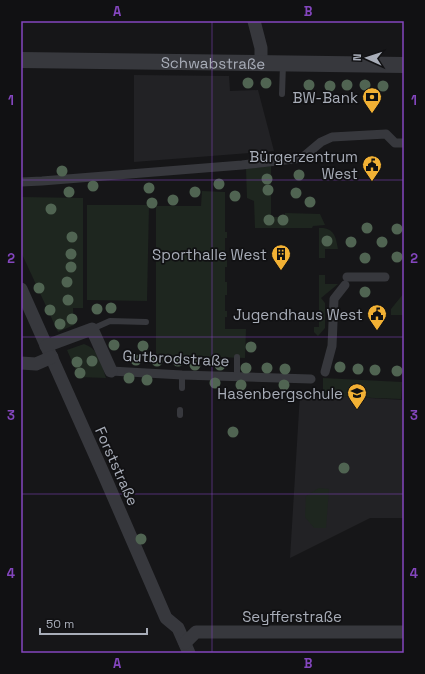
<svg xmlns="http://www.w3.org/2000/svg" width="425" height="674" font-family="'Space Grotesk',sans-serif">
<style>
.built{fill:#222225}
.green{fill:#1e261f}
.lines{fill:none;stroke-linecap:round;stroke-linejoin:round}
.service{stroke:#37383d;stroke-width:6}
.pedestrian{stroke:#37383d;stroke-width:9}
.minor{stroke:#37383d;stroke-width:13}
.tertiary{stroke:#37383d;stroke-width:16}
.tree{fill:#506452}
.grid{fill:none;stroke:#8446be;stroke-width:1;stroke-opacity:0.55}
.labels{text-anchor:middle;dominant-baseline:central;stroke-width:3.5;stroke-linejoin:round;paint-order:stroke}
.street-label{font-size:15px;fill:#a8adb8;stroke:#111113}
.poi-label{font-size:15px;fill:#a8adb8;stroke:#111113;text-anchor:end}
.neatline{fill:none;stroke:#8446be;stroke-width:1.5}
.grid-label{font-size:13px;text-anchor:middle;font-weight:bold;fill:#8446be}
</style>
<rect width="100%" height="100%" fill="#161618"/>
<g class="built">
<path d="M134,75L229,76L230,91L258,90L274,151L134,162Z"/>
<path d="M300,394L404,400V518H370L290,558Z"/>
</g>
<g class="green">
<path d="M271,166V217H285V213L320,214L325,225L313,226L312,228H255L254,201L247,198L246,169Z"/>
<path d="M202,191L225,192V232H227V238H225V253L227,254V267H225V282H227V295H225V311H227V317H225V329H246L245,358L156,355V206H201Z"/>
<path d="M21,197L83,198V308H73L74,325L58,332L21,252Z"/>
<path d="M87,205H149L147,301L87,300Z"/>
<path d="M319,228C334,227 336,237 338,249H325V258H319Z"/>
<path d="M319,275H325V284H338L321,298L325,303V328L318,336L314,332V327H319Z"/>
<path d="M404,293L403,315H391V309Z"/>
<path d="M84,344C100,350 101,363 106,378L79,377L67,350Z"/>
<path d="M323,378L402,382L401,399L323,396Z"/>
<path d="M319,488L329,489L326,528H314L305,517L306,496Z"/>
</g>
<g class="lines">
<g class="service">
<path d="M282,94L283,64"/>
<path d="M92,329L110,321L146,322"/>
<path d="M237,377V357"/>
<path d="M182,388V375"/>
<path d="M180,415V410"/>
</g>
<g class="pedestrian">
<path d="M21,182L42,181L242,165L302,158L321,142L332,137L386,134L395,143H404"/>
<path d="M347,277H385"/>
<path d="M111,371L182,375L311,379"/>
<path d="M325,372L332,346L334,299L345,285"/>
</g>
<g class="minor">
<path d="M254,21L261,48V63"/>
<path d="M21,289L104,475L166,618L178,628L189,653"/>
<path d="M46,346L92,329L111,371"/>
<path d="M21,363L36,364L52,357"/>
<path d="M185,643L196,632H404"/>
</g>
<path class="tertiary" id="s1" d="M21,60L404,65"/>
</g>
<g class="tree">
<circle cx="248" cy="83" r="5.5"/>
<circle cx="266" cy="83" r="5.5"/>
<circle cx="309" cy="85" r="5.5"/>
<circle cx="347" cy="85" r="5.5"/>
<circle cx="365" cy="85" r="5.5"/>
<circle cx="330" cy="86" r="5.5"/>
<circle cx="383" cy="86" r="5.5"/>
<circle cx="62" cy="171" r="5.5"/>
<circle cx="299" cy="175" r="5.5"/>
<circle cx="267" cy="179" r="5.5"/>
<circle cx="219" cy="184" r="5.5"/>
<circle cx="93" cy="186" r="5.5"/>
<circle cx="149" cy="188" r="5.5"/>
<circle cx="268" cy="190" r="5.5"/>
<circle cx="69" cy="192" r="5.5"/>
<circle cx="195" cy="192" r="5.5"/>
<circle cx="296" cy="193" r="5.5"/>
<circle cx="235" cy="196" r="5.5"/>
<circle cx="173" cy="200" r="5.5"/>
<circle cx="310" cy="202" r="5.5"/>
<circle cx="152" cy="203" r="5.5"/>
<circle cx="51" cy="209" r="5.5"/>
<circle cx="269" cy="220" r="5.5"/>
<circle cx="283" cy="220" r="5.5"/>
<circle cx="367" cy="228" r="5.5"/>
<circle cx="397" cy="229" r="5.5"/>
<circle cx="72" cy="237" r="5.5"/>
<circle cx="327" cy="241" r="5.5"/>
<circle cx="351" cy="242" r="5.5"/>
<circle cx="382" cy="242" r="5.5"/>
<circle cx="71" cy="254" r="5.5"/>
<circle cx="397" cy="257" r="5.5"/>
<circle cx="365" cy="258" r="5.5"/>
<circle cx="71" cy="267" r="5.5"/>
<circle cx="67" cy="282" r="5.5"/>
<circle cx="39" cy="288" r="5.5"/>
<circle cx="365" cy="292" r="5.5"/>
<circle cx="68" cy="300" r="5.5"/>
<circle cx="111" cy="308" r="5.5"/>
<circle cx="97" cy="309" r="5.5"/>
<circle cx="50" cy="310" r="5.5"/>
<circle cx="72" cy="319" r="5.5"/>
<circle cx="60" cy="324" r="5.5"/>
<circle cx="114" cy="345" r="5.5"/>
<circle cx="143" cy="346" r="5.5"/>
<circle cx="251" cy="347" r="5.5"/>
<circle cx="136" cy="360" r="5.5"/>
<circle cx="92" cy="361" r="5.5"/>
<circle cx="157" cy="361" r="5.5"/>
<circle cx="178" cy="361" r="5.5"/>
<circle cx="77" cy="362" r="5.5"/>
<circle cx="195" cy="365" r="5.5"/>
<circle cx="220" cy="365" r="5.5"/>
<circle cx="340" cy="367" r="5.5"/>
<circle cx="246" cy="368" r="5.5"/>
<circle cx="267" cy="368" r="5.5"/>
<circle cx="285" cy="369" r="5.5"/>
<circle cx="358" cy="369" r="5.5"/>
<circle cx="375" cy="370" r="5.5"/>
<circle cx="397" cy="371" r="5.5"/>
<circle cx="80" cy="373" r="5.5"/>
<circle cx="129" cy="378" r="5.5"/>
<circle cx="147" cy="380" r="5.5"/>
<circle cx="215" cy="383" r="5.5"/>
<circle cx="241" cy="385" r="5.5"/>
<circle cx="284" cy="385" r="5.5"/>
<circle cx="233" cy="432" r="5.5"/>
<circle cx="344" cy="468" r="5.5"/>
<circle cx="141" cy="539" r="5.5"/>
</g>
<path class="grid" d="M212,21V653M21,180H404M21,337H404M21,494H404"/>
<defs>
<symbol id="bank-pin" viewBox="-11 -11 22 30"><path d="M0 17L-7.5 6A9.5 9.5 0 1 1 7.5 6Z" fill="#f2b134" stroke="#111113"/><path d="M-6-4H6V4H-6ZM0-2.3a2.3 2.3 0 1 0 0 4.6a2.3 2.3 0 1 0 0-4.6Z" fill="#111"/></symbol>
<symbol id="civic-pin" viewBox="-11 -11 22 30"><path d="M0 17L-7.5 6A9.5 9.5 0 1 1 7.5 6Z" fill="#f2b134" stroke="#111113"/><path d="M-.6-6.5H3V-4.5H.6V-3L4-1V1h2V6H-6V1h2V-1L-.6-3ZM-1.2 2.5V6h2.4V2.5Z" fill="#111"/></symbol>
<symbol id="building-pin" viewBox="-11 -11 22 30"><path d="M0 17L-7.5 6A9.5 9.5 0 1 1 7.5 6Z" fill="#f2b134" stroke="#111113"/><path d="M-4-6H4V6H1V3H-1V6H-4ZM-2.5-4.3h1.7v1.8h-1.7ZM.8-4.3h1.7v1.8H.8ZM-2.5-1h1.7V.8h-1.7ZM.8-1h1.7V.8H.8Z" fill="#111"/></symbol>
<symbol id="school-pin" viewBox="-11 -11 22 30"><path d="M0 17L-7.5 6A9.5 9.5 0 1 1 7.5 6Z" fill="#f2b134" stroke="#111113"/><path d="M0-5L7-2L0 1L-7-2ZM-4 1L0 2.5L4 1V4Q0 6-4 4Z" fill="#111"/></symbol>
</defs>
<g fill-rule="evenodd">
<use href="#bank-pin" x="361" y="86" width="22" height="30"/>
<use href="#civic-pin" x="361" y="154" width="22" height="30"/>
<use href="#building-pin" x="270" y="243" width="22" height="30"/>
<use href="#civic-pin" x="366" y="303" width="22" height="30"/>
<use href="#school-pin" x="346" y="382" width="22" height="30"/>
</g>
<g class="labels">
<g class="street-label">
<text stroke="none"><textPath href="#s1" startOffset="192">Schwabstraße</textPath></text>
<text transform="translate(176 358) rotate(3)">Gutbrodstraße</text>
<text transform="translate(117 466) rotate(66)">Forststraße</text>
<text x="292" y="616">Seyfferstraße</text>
</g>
<g class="poi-label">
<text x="358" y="97">BW-Bank</text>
<text x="358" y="156">Bürgerzentrum<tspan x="358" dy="17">West</tspan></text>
<text x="267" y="254">Sporthalle West</text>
<text x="363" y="314">Jugendhaus West</text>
<text x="343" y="393">Hasenbergschule</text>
</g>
</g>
<rect width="425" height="674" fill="none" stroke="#111113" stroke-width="44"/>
<g transform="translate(367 58) rotate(273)" stroke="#111113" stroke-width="3" paint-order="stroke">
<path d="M0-3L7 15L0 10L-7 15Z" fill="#a8adb8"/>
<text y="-6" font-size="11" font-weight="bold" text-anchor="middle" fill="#a8adb8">N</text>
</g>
<path d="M40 628v6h107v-6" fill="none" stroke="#a8adb8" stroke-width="2"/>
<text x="46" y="628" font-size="12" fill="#a8adb8" stroke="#111113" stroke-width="3" paint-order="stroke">50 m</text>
<rect x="22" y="22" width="381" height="630" class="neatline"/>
<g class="grid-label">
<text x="117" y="16">A</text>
<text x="308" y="16">B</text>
<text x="11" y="105">1</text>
<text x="414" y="105">1</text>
<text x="11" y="263">2</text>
<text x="414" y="263">2</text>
<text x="11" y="420">3</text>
<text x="414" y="420">3</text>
<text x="11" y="578">4</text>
<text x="414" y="578">4</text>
<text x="117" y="668">A</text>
<text x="308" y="668">B</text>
</g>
</svg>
